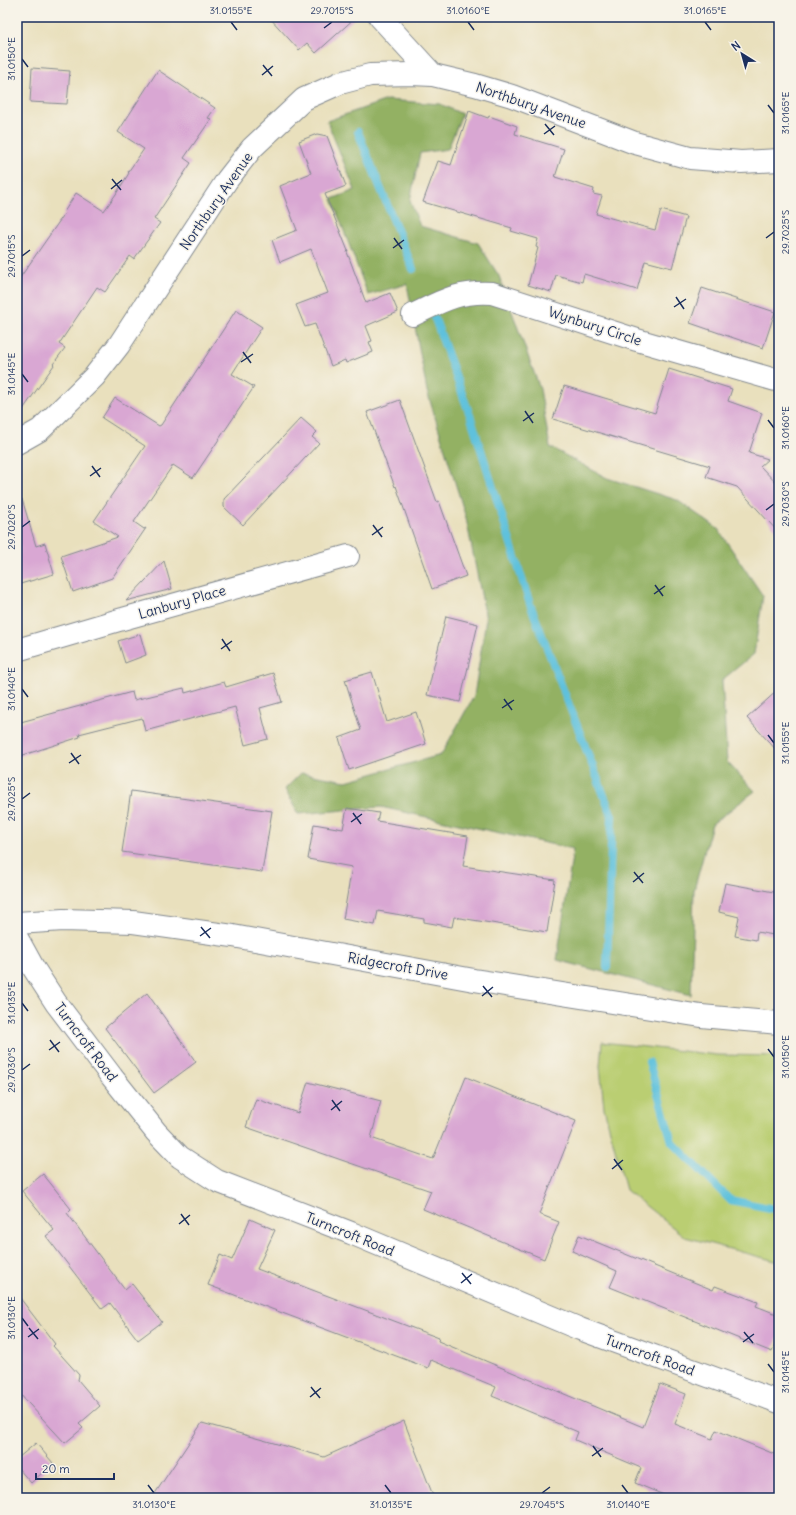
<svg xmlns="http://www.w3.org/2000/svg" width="796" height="1515" font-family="Delius,sans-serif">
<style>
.green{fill:#bace72;stroke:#6a7e68}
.forest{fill:#93b164;stroke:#577061}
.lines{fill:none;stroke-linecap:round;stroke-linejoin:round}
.stream{stroke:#5ec1dc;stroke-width:8}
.building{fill:#d9a7d3}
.street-casing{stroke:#82888e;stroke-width:24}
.street{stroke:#fff;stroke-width:22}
.ticks{fill:none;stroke:#1b2f5e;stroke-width:1.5}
.labels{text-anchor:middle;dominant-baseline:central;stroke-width:3;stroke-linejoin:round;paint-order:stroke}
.street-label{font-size:14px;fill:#1b2f5e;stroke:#f7f3e8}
.neatline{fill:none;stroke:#1b2f5e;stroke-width:1.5}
.ticks-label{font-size:10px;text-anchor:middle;fill:#1b2f5e}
</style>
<rect width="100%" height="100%" fill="#f7f3e8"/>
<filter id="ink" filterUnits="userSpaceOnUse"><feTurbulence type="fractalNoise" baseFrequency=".025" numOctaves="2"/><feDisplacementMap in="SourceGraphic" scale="8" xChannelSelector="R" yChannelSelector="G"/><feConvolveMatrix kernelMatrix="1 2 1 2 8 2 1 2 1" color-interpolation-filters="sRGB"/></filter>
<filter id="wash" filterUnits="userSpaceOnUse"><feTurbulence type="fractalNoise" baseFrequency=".012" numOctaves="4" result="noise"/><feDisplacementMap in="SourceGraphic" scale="16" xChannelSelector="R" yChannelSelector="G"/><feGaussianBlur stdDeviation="0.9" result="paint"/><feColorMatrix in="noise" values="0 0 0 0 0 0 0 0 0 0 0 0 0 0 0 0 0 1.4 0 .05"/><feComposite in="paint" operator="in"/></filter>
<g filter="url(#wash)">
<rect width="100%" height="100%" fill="#e9e0bd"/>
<path class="green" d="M602,1042L717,1055L779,1056V1262L685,1237L626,1190L604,1108L600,1066Z"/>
<path class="forest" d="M387,100L440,104L462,114L448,149L420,153L410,201L420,226L478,243L499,276L540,389L550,447L607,478L677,500L718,529L763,596L754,654L722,680L727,762L755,791L712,824L694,890L691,995L557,960L573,849L381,807L298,814L285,789L301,773L346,781L441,755L474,696L486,619L466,518L427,391L407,284L368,295L332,199L355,190L327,121Z"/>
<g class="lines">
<g class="stream">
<path d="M358,132L413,269"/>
<path d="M435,319L471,418L530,604L612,816L607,967"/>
<path d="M649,1062L672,1142L730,1200L779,1210"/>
</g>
</g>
<g id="blocks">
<g class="building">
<path d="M269,17H356L316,53L307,43L299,50Z"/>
<path d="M32,68L70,71L67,104L30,102Z"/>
<path d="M158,70L215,108L208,118L211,119L184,158L191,163L154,219L160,223L134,259L130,256L105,292L97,287L59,344L65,348L53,364L54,365L17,418V282L65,213L64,212L76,193L104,211L116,194L129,173L128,172L144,149L118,132Z"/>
<path d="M469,111L488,118L489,116L517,126L515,134L564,149L555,177L594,189L593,194L602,196L596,214L655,230L661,210L686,217L672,268L645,261L637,290L584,274L582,282L556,275L551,292L528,285L538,248L536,247L538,239L511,231L512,228L423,202L438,161L451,165Z"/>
<path d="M317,134L327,136L346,186L325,194L348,251L347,252L366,303L390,293L398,312L366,326L372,341L369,342L373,352L346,363L345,360L331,366L315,324L305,327L296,305L328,293L311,249L280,262L272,240L297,230L280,186L311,173L299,141Z"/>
<path d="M702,288L775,312L763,348L690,323Z"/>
<path d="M236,310L262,327L232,374L254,387L193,478L173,465L134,522L144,529L146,528L112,578L73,592L61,556L118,537L94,521L145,446L102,418L115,398L159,426L161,425Z"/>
<path d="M669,369L732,389L728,401L762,413L749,453L768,459L760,466L779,486V533L737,487L706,477L710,466L553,419L564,386L655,413Z"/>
<path d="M400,400L437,502L439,501L466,576L432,589L396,486L395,487L367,412Z"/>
<path d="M301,418L317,432L312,437L319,443L243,525L224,507V499Z"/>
<path d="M22,499L36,546L45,543L54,574L17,585V500Z"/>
<path d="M164,561L172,589L126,601Z"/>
<path d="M446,616L478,624L460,702L427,695Z"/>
<path d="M140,634L146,655L125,663L118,641Z"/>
<path d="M372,672L387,722L416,712L426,744L349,770L339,738L361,730L345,680Z"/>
<path d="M273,673L282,702L260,708L268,739L245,745L235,707L145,731L142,718L79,734L80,737L17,757V723L132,692L134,700L184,688L185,693L224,682L226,687Z"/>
<path d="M779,689V753L747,718Z"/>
<path d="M131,791L272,811L262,872L122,852Z"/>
<path d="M347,808L379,813L377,821L468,836L463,866L555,880L547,932L454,917L452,927L424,922V919L378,911L375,925L343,919L352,867L308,859L314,824L343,829Z"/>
<path d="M725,883L779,893V936L757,932L756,940L735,936L739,917L719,912Z"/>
<path d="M147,993L196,1062L154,1093L105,1028Z"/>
<path d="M466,1077L576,1121L539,1214L559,1222L544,1259L423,1209L431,1191L246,1127L256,1099L298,1113L308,1082L381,1101L371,1138L433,1159Z"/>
<path d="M43,1174L71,1209L67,1213L125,1290L132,1284L162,1322L138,1340L110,1303L102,1309L46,1236L54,1230L22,1191Z"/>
<path d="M250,1219L275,1230L257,1269L439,1338L438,1341L643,1427L660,1384L686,1394L675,1424L712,1439L716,1430L779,1456V1498H671L635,1483L641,1468L575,1440L578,1432L492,1396L496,1387L431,1360L428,1368L208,1285L220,1255L232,1260Z"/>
<path d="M579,1235L713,1290L715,1286L758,1302L756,1306L779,1315V1335L772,1352L610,1287L617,1271L572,1251Z"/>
<path d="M17,1294L55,1344L53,1346L79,1375L78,1380L100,1406L79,1424L83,1428L65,1443L17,1391Z"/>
<path d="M404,1421L434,1498H152L202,1423L324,1457Z"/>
<path d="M36,1443L53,1463L31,1483L18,1468V1458Z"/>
</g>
</g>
</g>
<g filter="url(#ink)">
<use href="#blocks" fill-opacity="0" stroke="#82888e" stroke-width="1"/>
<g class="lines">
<defs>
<g id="street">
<path d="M380,17L433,75"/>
<path d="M413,315C442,301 458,291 492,293L637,340L779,381"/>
<path d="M17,443L40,430L94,377L119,345L227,180L252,148L304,99L340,83L370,75L411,74L433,75L475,85L512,96L635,143L690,158L741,162L779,160"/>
<path d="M17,650L119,620L348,556"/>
<path d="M17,923L63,920L133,922L233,936L474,980L701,1016L779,1023"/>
<path d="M17,938L34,969L56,1003L112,1077L156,1132L180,1157L217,1181L351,1233L580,1329L779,1402"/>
</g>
</defs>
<use href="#street" class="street-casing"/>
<use href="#street" class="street"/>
</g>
</g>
<path class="ticks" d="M231,22L237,30M468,22L474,30M705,22L711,30M324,28L332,22M22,59L28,67M263,65L272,76M262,75L273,66M768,105L774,113M545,124L554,135M544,134L555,126M112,179L121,190M111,189L122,180M394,238L402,249M766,238L774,232M393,248L404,240M22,256L30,250M676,297L684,309M674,307L686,299M243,352L251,363M241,362L253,354M22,374L28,382M525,411L533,423M768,420L774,428M523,421L534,413M92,466L100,477M90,476L101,468M766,510L774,504M373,525L382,537M22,527L30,521M372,535L383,527M655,585L663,596M654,594L665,586M222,639L230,651M221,649L232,641M22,689L28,697M504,699L512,710M502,708L514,700M768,735L774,743M71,753L79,764M69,763L81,755M22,799L30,793M353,813L361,824M351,822L362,814M634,872L643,883M633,882L644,873M201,927L210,938M200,936L211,928M483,986L492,997M482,996L493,987M22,1003L28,1011M50,1040L59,1052M768,1049L774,1057M49,1050L60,1042M22,1070L30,1064M332,1100L340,1111M331,1110L342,1101M614,1159L622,1170M612,1169L623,1160M181,1214L189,1225M179,1224L190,1215M462,1273L471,1284M461,1283L472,1274M22,1318L28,1326M29,1328L38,1339M744,1332L753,1343M28,1337L39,1329M743,1342L754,1334M768,1364L774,1372M311,1387L320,1398M310,1397L321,1388M593,1446L601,1457M592,1456L603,1448M148,1485L154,1493M385,1485L391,1493M622,1485L628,1493M542,1493L550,1487"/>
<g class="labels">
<g class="street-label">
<text transform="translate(531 105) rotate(19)">Northbury Avenue</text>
<text transform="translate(216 201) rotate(-55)">Northbury Avenue</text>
<text transform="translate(595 326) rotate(18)">Wynbury Circle</text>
<text transform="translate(182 602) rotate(-16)">Lanbury Place</text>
<text transform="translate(398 966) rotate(10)">Ridgecroft Drive</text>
<text transform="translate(86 1042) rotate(53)">Turncroft Road</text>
<text transform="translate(350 1234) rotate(22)">Turncroft Road</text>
<text transform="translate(650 1355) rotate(20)">Turncroft Road</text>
</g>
</g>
<rect width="796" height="1515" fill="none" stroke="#f7f3e8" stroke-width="44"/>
<g transform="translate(742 54) rotate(323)" stroke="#f7f3e8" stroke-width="3" paint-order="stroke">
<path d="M0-3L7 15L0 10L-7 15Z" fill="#1b2f5e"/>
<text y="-6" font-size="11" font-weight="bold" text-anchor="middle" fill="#1b2f5e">N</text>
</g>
<path d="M36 1473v6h78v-6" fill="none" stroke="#1b2f5e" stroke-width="2"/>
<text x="42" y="1473" font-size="12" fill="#1b2f5e" stroke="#f7f3e8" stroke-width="3" paint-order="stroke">20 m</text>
<rect x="22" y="22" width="752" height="1471" class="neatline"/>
<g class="ticks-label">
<text x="231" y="14">31.0155°E</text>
<text x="332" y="14">29.7015°S</text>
<text x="468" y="14">31.0160°E</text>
<text x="705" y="14">31.0165°E</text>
<text transform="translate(11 59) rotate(-90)" y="4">31.0150°E</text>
<text transform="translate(785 113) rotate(-90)" y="4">31.0165°E</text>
<text transform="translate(785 232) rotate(-90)" y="4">29.7025°S</text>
<text transform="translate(11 256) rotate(-90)" y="4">29.7015°S</text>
<text transform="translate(11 374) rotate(-90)" y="4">31.0145°E</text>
<text transform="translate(785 428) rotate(-90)" y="4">31.0160°E</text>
<text transform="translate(785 504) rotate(-90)" y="4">29.7030°S</text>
<text transform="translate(11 527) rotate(-90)" y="4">29.7020°S</text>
<text transform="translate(11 689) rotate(-90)" y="4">31.0140°E</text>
<text transform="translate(785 743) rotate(-90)" y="4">31.0155°E</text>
<text transform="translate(11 799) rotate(-90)" y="4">29.7025°S</text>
<text transform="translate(11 1003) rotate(-90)" y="4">31.0135°E</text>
<text transform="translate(785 1057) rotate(-90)" y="4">31.0150°E</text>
<text transform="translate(11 1070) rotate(-90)" y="4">29.7030°S</text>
<text transform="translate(11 1318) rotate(-90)" y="4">31.0130°E</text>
<text transform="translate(785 1372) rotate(-90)" y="4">31.0145°E</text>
<text x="154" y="1508">31.0130°E</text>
<text x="391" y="1508">31.0135°E</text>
<text x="542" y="1508">29.7045°S</text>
<text x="628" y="1508">31.0140°E</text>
</g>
</svg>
